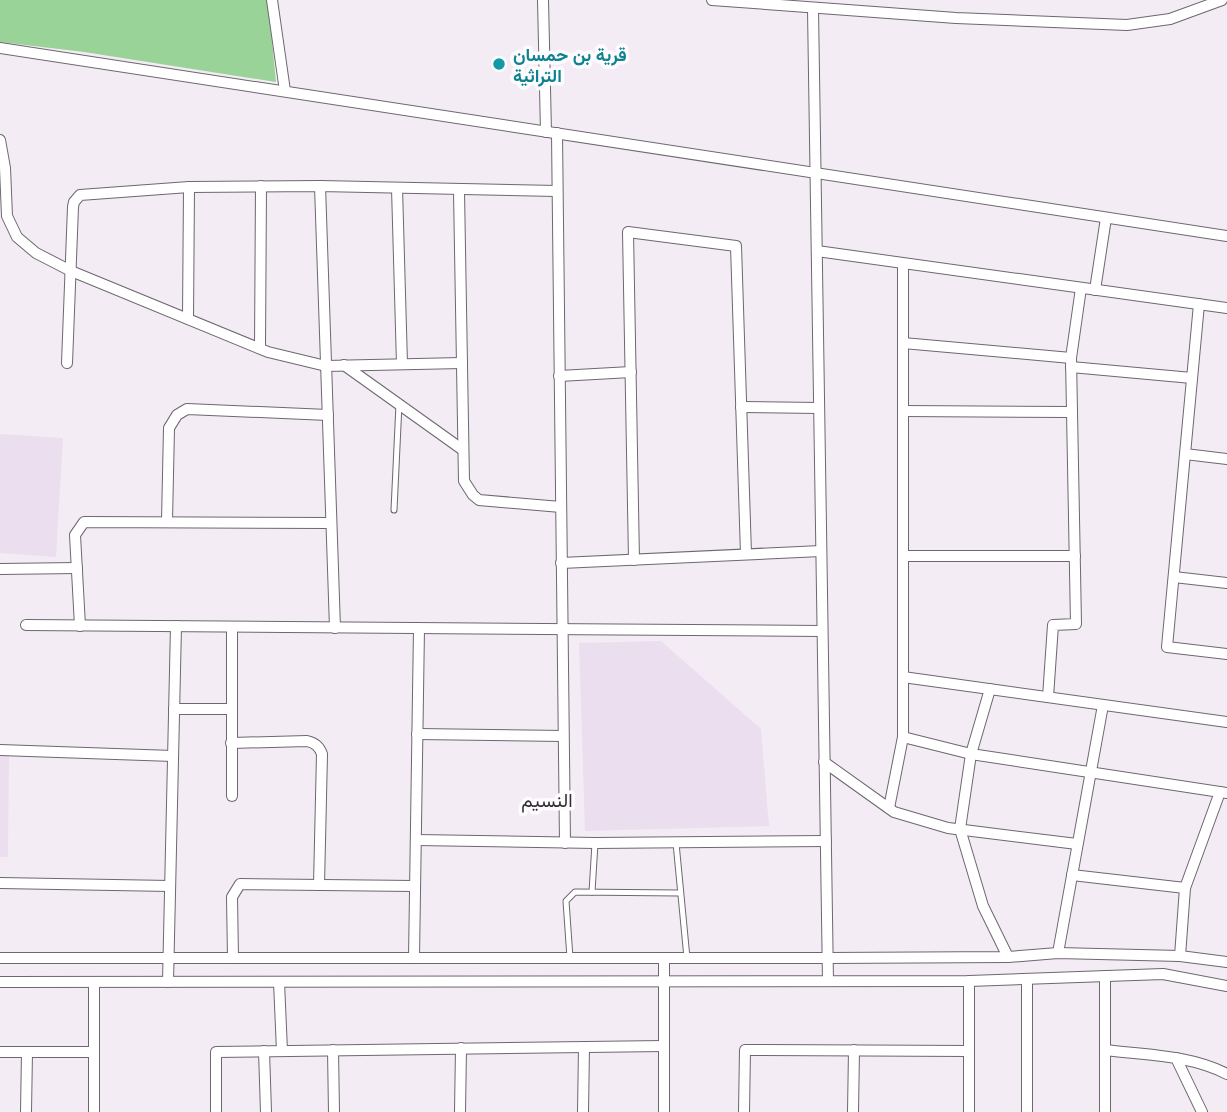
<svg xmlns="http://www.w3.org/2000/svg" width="1227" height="1112" font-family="Roboto,Vazirmatn,sans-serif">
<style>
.built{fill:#ebdeee}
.green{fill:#9ad398}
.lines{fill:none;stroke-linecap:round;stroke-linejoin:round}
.lane-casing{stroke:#6d676f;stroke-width:7}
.street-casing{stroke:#6d676f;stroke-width:12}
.lane{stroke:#fff;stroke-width:5}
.street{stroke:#fff;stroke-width:10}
.culture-dot{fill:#0f9aa8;stroke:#fefbff;stroke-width:2.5}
.labels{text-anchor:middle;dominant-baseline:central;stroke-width:7;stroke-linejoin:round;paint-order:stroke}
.culture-label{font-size:18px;font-weight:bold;fill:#0d838f;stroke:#fefbff;text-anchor:start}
.neighbourhood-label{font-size:19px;fill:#302d31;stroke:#fefbff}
</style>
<rect width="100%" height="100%" fill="#f4ecf5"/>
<g class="built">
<path d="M0,434L63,438L56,557L0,553Z"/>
<path d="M661,641L761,729L769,826L585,831L579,643Z"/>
<path d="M0,754H9L8,857H0Z"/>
</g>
<path class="green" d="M0,0H268L276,82L84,52L0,42Z"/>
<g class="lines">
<defs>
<g id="lane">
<path d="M394,510L399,404"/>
<path d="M676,843L687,958"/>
<path d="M592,892L595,843"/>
<path d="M570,958L566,901L575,892L679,893"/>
</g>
<g id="street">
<path d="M272,0L285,91"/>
<path d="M543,0L546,132"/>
<path d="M712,0L956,18L1127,25L1170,19L1222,0"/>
<path d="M813,9L828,981"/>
<path d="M0,48L1227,236"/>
<path d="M557,133L565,843"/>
<path d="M0,140L5,168L7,216L17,237L36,253L71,271L268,352L326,366L462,363"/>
<path d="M320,186L335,628"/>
<path d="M397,188L402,364"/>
<path d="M459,191L464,481L473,495L479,500L561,507"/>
<path d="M817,251L1227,308"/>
<path d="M1095,290L1106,218"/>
<path d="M1199,304L1167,647L1227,654"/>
<path d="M188,319L189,187"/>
<path d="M903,343L1071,358"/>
<path d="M260,348L261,186"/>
<path d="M67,363L73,207L74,202L80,195L189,187L320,186L557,191"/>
<path d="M344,365L463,450"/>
<path d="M1071,367L1192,378"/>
<path d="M559,376L631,372"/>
<path d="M741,407L819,408"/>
<path d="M903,411L1072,412"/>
<path d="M1185,454L1227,459"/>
<path d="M167,521L169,428L177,415L187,409L328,415"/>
<path d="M903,556H1075"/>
<path d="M634,560L628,232L736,246L746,554"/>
<path d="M561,563L821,551"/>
<path d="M0,569L77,568"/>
<path d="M1174,577L1227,583"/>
<path d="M26,625L822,631"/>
<path d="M80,626L75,535L84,522L331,523"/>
<path d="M903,677L1227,722"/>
<path d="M990,689L971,754L960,829L983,906L1008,957"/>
<path d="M1048,697L1053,625L1076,624L1071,358L1081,288"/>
<path d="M174,709H232"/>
<path d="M417,734L563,736"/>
<path d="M903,737L971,754L1227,793"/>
<path d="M231,743L307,741C315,743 319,746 322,754L319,885"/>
<path d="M0,750L173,756"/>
<path d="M824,762L894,812L948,828L1077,844"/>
<path d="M232,796V627"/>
<path d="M889,808L903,737V264"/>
<path d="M416,840L595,843L826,841"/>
<path d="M1072,875L1185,888L1180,956"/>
<path d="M0,883L170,886"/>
<path d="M1185,888L1220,792"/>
<path d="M1058,953L1103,705"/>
<path d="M0,958H828L1008,957L1058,953L1180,956L1227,962"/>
<path d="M233,958L232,897L240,884L414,886"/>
<path d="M414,958L419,628"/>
<path d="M664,958V1112"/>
<path d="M1105,976V1112"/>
<path d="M969,981V1112"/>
<path d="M0,982L969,981L1163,974L1227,986"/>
<path d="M94,982V1112"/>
<path d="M168,982L176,626"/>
<path d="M279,982L282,1051"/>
<path d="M333,1050L334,1112"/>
<path d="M1105,1050C1146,1055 1190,1055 1227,1074"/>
<path d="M264,1051L266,1112"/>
<path d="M0,1052H94"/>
<path d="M1176,1058L1202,1112"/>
<path d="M26,1112L27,1052"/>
<path d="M216,1112V1052L664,1046"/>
<path d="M460,1112L461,1048"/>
<path d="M583,1112L584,1047"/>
<path d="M744,1112L745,1050L969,1051"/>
<path d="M853,1112L854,1050"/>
<path d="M1027,1112V979"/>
</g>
</defs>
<use href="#lane" class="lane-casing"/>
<use href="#street" class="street-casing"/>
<use href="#lane" class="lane"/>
<use href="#street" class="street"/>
</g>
<circle class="culture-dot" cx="499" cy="64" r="7"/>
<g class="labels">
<g class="culture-label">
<text x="513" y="54">قرية بن حمسان<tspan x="513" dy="21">التراثية</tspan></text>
</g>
<g class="neighbourhood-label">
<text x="547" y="800">النسيم</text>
</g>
</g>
</svg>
